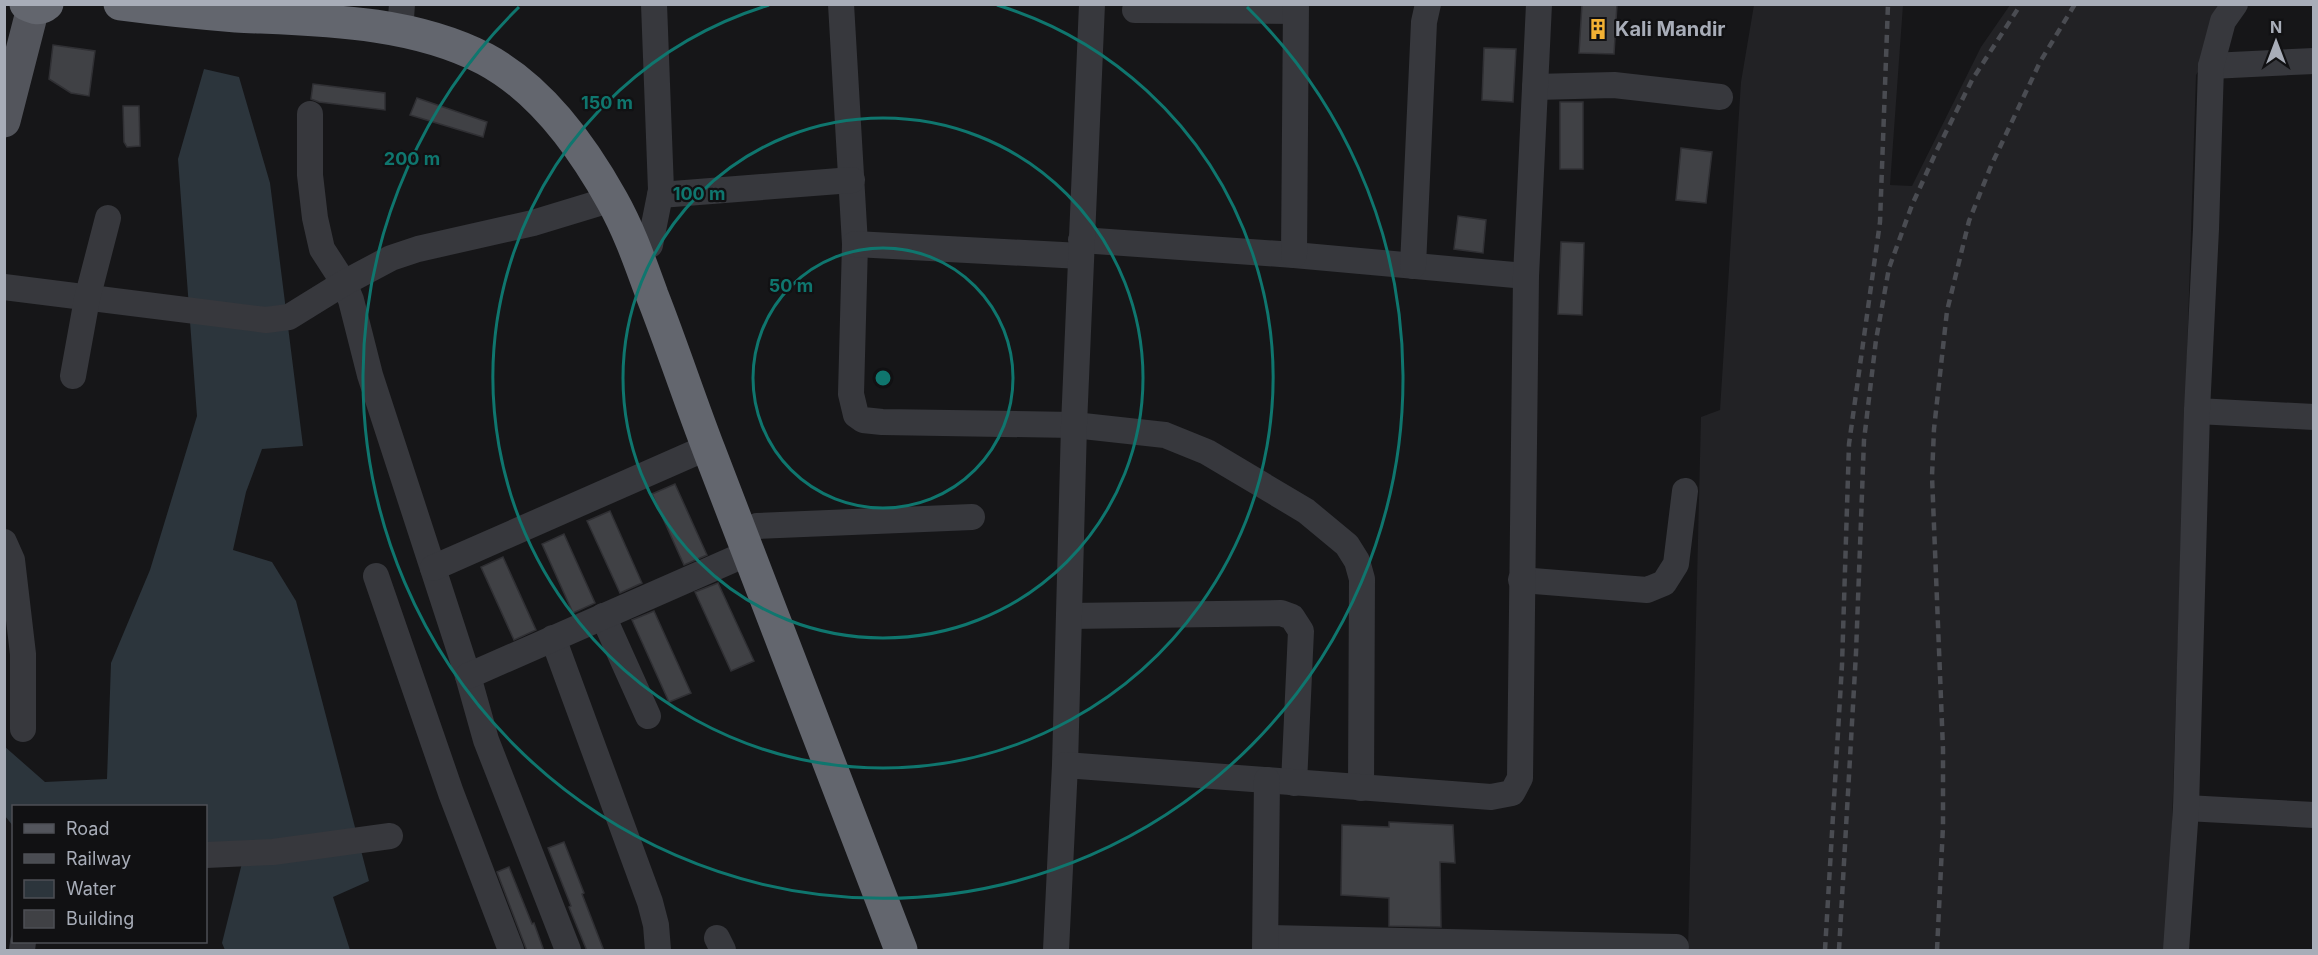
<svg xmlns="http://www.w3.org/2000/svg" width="2318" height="955" font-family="Inter,sans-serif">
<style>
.built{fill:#222225}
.water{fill:#2c353c}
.building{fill:#404145;stroke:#303034;stroke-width:1.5}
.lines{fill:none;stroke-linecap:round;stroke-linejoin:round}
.minor{stroke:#37383d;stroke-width:26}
.major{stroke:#53555c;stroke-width:33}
.highway{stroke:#63666e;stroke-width:33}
.rail{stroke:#4a4c52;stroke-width:4.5;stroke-dasharray:8 6;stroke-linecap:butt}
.ring{fill:none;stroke:#0f766e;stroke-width:3}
.labels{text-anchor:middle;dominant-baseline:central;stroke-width:4.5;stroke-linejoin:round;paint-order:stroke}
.poi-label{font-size:20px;font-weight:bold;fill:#a8adb8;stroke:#111113;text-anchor:start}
.centre{fill:#0f766e;stroke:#111113;stroke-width:3}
.ring-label{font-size:18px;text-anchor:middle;font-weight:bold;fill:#0f766e;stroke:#111113;stroke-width:4.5;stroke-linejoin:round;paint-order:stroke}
</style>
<rect width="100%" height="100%" fill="#161618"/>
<path class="built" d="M1754,5H1903L1890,185L1912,186L1981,47L2010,5H2242L2196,75L2168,950H1688L1701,417L1720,410L1741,82Z"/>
<path class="water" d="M204,69L239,77L270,183L303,446L262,449L246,492L233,550L272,562L296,601L369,881L333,897L350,950H225L222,943L243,859L206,849V806H14L13,826L5,816L4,746L45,782L107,779L111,663L150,570L197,416L178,159Z"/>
<g class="building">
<path d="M1582,4H1617L1614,54L1579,53Z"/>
<path d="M53,45L95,51L89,96L71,93L49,79Z"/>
<path d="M1484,48L1516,49L1513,102L1482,100Z"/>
<path d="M313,84L385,93V110L319,102L311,99Z"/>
<path d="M417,98L487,122L483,137L410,115Z"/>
<rect x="1560" y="102" width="23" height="67"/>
<path d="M123,106H139L140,146L127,147L124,142Z"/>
<path d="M1681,148L1712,152L1706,203L1676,200Z"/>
<path d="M1458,216L1486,220L1483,253L1454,249Z"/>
<path d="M1561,242L1584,243L1582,315L1558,314Z"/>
<path d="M675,484L707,555L684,565L652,494Z"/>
<path d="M610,511L642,583L620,593L587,521Z"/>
<path d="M564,534L595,603L573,613L542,544Z"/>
<path d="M503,557L536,630L514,640L481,567Z"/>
<path d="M718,583L754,661L731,671L695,592Z"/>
<path d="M654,611L691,693L669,702L632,620Z"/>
<path d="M1389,822L1453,825L1455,863L1440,862L1441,927L1389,926V898L1341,895L1342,825L1389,827Z"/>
<path d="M564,842L584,893L582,894L604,951H587L569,907L571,906L548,848Z"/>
<path d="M509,867L532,924L534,923L544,951H527L497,872Z"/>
</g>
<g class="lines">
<g class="minor">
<path d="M841,4L855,244L851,394L856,415L863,420L882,422L1074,425L1165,435L1207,452L1306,511L1347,545L1357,561L1362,579L1361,788"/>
<path d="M1135,10L1295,11"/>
<path d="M400,32L402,4"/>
<path d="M2211,66L2314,61"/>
<path d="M1535,87L1614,85L1720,97"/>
<path d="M310,114V175L315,218L322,249L344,283L351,300L370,375L468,676L486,740L568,950"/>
<path d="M660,195L852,180"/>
<path d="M1081,240L1294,255L1526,276"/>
<path d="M855,244L1081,256"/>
<path d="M650,245L661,190L654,4"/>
<path d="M1294,255L1296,4"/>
<path d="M1413,266L1424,22L1428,4"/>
<path d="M4,287L266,320L289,317L344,283L391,258L418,249L533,223L612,199"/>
<path d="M73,376L87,299L108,218"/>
<path d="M2197,411L2314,417"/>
<path d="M757,526L972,517"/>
<path d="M4,542L12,560L23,654V729"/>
<path d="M433,568L708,447"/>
<path d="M376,576L451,793L511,950"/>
<path d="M1521,580L1647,590L1664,583L1676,564L1685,491"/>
<path d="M603,616L648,716"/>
<path d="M1069,616L1281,613L1292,617L1301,631L1294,783"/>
<path d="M553,638L650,902L656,925L658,950"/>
<path d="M468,676L748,553"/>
<path d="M1065,765L1074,425L1092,4"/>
<path d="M2186,808L2314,815"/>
<path d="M206,855L273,852L390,836"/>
<path d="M717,938L723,950"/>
<path d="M1266,938L1676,947"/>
<path d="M22,950L23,942"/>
<path d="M1056,950L1065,765L1491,797L1512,793L1520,778L1526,276L1539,4"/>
<path d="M1265,950L1267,780"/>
<path d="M2176,950L2186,808L2197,411L2206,229L2211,66L2223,21L2235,4"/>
</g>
<path class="major" d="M4,121L33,8"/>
<g class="highway">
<path d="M26,4C34,8 40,10 47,4"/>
<path d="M120,4C158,9 197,13 236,16C318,20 410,20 485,59C541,89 582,146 612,200C629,230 640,262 652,295C672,346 689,398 709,450C772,617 838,783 901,950"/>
</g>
<g class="rail">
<path d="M1825,950L1842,665L1849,444L1880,222L1888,4"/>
<path d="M1839,950L1856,653L1864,440L1876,340L1889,268L1912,205L1937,150L1972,80L2021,4"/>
<path d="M1937,950L1943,826V749L1932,476L1934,429L1947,311L1969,221L1991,166L2040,62L2075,4"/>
</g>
</g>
<g class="ring">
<circle cx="883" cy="378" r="130"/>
<circle cx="883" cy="378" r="260"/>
<path d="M997 5A390 390 0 1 1 769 5"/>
<path d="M1247 7A520 520 0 1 1 519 7"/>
</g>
<defs>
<symbol id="building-bare" viewBox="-9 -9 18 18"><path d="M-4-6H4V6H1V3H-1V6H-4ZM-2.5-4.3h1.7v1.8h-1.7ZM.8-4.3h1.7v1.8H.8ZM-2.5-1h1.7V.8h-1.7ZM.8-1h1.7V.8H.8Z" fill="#f2b134" stroke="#111113" stroke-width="2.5" paint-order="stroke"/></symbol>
</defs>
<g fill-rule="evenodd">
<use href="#building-bare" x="1583" y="14" width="30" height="30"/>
</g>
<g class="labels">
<g class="poi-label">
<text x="1615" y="29">Kali Mandir</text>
</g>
</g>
<circle cx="883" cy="378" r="9" class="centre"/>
<g class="ring-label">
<text x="607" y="109">150 m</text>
<text x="412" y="165">200 m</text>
<text x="699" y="200">100 m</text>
<text x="791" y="292">50 m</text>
</g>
<rect width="2318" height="955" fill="none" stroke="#a8adb8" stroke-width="12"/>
<rect x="12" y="805" width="195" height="138" fill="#111113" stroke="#4d4f55" stroke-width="1.5"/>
<rect x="24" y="824" width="30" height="9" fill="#53555c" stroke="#4d4f55" stroke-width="1.5"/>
<text x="66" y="835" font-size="18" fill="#a8adb8">Road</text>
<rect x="24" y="854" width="30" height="9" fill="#4a4c52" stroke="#4d4f55" stroke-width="1.5"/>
<text x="66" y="865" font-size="18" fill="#a8adb8">Railway</text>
<rect x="24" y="880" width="30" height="18" fill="#2c353c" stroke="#4d4f55" stroke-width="1.5"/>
<text x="66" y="895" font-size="18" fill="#a8adb8">Water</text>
<rect x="24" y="910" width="30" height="18" fill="#404145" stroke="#4d4f55" stroke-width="1.5"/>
<text x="66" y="925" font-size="18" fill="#a8adb8">Building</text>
<g transform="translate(2276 42)" stroke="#111113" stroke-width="4.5" paint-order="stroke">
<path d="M0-4.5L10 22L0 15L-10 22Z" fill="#a8adb8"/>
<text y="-9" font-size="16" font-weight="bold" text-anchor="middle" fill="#a8adb8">N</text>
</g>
</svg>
